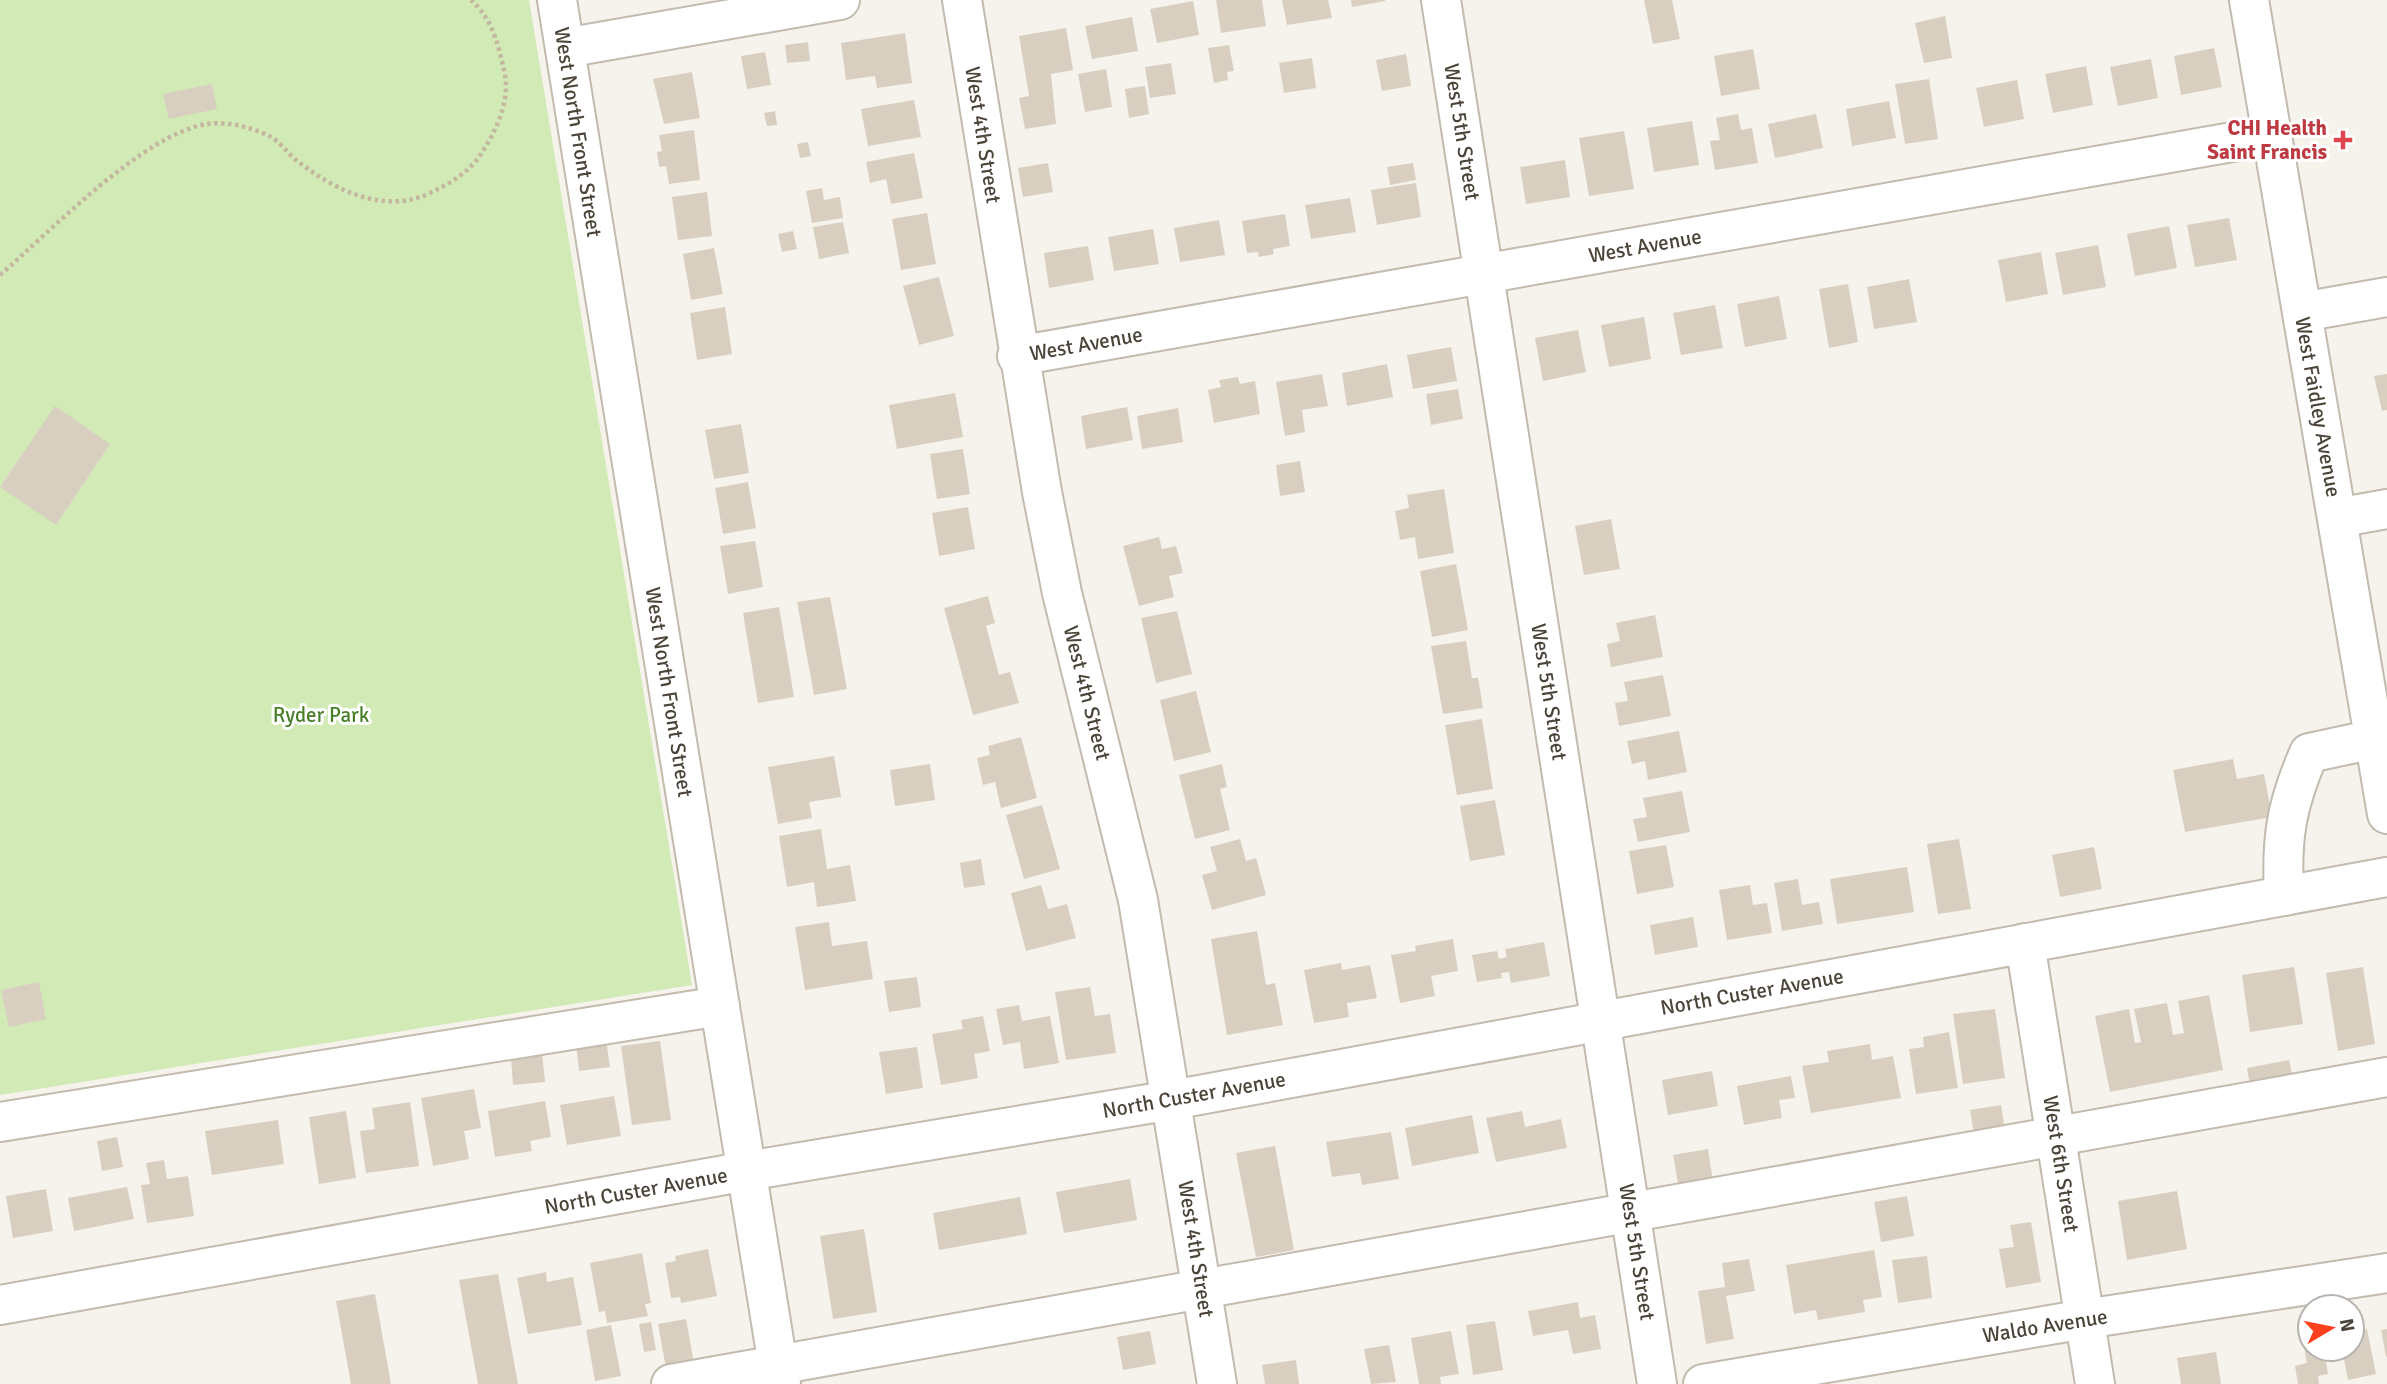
<svg xmlns="http://www.w3.org/2000/svg" width="2387" height="1384" font-family="Signika,sans-serif">
<style>
.green{fill:#d2eab5}
.building{fill:#d8cfc1}
.lines{fill:none;stroke-linecap:round;stroke-linejoin:round}
.minor-casing{stroke:#c2bbae;stroke-width:42}
.path{stroke:#c4b79f;stroke-width:4.5;stroke-dasharray:3.5 3.5;stroke-linecap:butt}
.minor{stroke:#fff;stroke-width:38}
.health-dot{fill:#e0444e;stroke:#fff;stroke-width:2.5}
.labels{text-anchor:middle;dominant-baseline:central;stroke-width:6;stroke-linejoin:round;paint-order:stroke}
.health-label{font-size:21px;font-weight:bold;fill:#be3a42;stroke:#fff;text-anchor:end}
.street-label{font-size:21px;fill:#4b4439;stroke:#fff}
.park-label{font-size:21px;fill:#4a7f2a;stroke:#fff}
</style>
<rect width="100%" height="100%" fill="#f6f3ec"/>
<path class="green" d="M0,0H529L692,985L0,1095Z"/>
<g class="building">
<path d="M1216,0H1262L1266,26L1221,33Z"/>
<path d="M1282,0H1328L1332,18L1287,25Z"/>
<path d="M1351,0H1385V1L1352,7Z"/>
<path d="M1644,0H1672L1680,39L1653,44Z"/>
<path d="M1193,1L1199,35L1157,43L1150,9Z"/>
<path d="M1945,16L1952,58L1924,63L1915,23Z"/>
<path d="M1132,17L1138,51L1092,59L1085,26Z"/>
<path d="M1066,28L1073,70L1051,74L1056,124L1025,129L1019,98L1029,96L1019,36Z"/>
<path d="M905,33L912,83L877,88L875,76L846,80L841,43Z"/>
<path d="M808,42L810,61L787,63L785,45Z"/>
<path d="M1229,45L1234,71L1227,72L1228,80L1214,83L1208,48Z"/>
<path d="M2214,48L2222,87L2181,95L2174,56Z"/>
<path d="M1753,49L1760,89L1721,96L1714,56Z"/>
<path d="M765,52L771,85L747,89L741,56Z"/>
<path d="M1406,54L1411,86L1382,91L1376,60Z"/>
<path d="M1312,58L1316,88L1284,93L1279,63Z"/>
<path d="M2151,59L2158,98L2118,106L2110,67Z"/>
<path d="M1171,63L1176,94L1150,98L1145,67Z"/>
<path d="M2086,66L2093,105L2053,113L2045,74Z"/>
<path d="M1106,69L1112,107L1085,112L1078,74Z"/>
<path d="M692,72L700,118L664,124L653,79Z"/>
<path d="M1929,79L1938,139L1905,144L1895,84Z"/>
<path d="M2017,80L2024,119L1984,127L1976,88Z"/>
<path d="M212,84L217,109L169,119L163,94Z"/>
<path d="M1145,86L1149,114L1129,118L1125,89Z"/>
<path d="M914,100L921,137L868,146L861,109Z"/>
<path d="M1889,101L1896,138L1852,146L1846,109Z"/>
<path d="M775,111L777,125L767,126L764,113Z"/>
<path d="M1738,114L1741,130L1752,128L1758,163L1715,170L1710,141L1720,140L1716,118Z"/>
<path d="M1816,114L1823,148L1775,158L1768,124Z"/>
<path d="M1692,121L1699,165L1654,172L1647,128Z"/>
<path d="M694,130L700,180L669,184L666,166L659,167L657,152L662,151L659,135Z"/>
<path d="M1624,131L1634,189L1589,196L1579,138Z"/>
<path d="M808,142L811,156L800,158L797,144Z"/>
<path d="M914,153L923,198L891,204L886,179L870,183L866,162Z"/>
<path d="M1565,160L1570,197L1526,204L1520,167Z"/>
<path d="M1048,163L1053,192L1023,197L1018,168Z"/>
<path d="M1413,163L1416,180L1390,185L1387,167Z"/>
<path d="M1416,183L1421,217L1377,225L1371,190Z"/>
<path d="M822,188L824,200L840,197L843,218L812,223L806,191Z"/>
<path d="M707,192L712,236L678,240L672,197Z"/>
<path d="M1350,198L1356,232L1311,239L1305,205Z"/>
<path d="M927,213L936,264L901,270L892,219Z"/>
<path d="M1285,214L1290,246L1273,249L1274,254L1259,257L1258,252L1247,253L1242,221Z"/>
<path d="M2229,218L2237,260L2195,267L2187,225Z"/>
<path d="M1219,220L1225,255L1180,262L1174,228Z"/>
<path d="M843,222L849,253L819,259L813,227Z"/>
<path d="M2169,226L2177,268L2135,276L2127,234Z"/>
<path d="M1153,229L1159,264L1114,271L1108,237Z"/>
<path d="M793,231L797,249L782,252L778,234Z"/>
<path d="M2098,245L2106,287L2063,295L2055,253Z"/>
<path d="M1088,246L1094,280L1049,288L1044,253Z"/>
<path d="M714,248L723,294L691,300L683,254Z"/>
<path d="M2041,252L2048,294L2006,302L1998,260Z"/>
<path d="M939,277L954,336L919,345L903,286Z"/>
<path d="M1909,279L1917,322L1874,329L1867,287Z"/>
<path d="M1848,284L1858,342L1829,348L1819,289Z"/>
<path d="M1779,296L1787,339L1745,347L1737,304Z"/>
<path d="M1715,305L1723,348L1681,355L1673,313Z"/>
<path d="M725,307L732,354L697,360L690,313Z"/>
<path d="M1644,317L1651,359L1609,367L1601,325Z"/>
<path d="M1578,330L1586,372L1543,381L1535,338Z"/>
<path d="M1451,347L1457,381L1413,389L1407,355Z"/>
<path d="M1387,364L1393,397L1347,406L1342,373Z"/>
<path d="M1322,374L1328,406L1302,410L1305,432L1285,436L1276,382Z"/>
<path d="M2387,374V410L2382,411L2374,376Z"/>
<path d="M1238,377L1240,384L1255,381L1260,414L1214,423L1208,390L1221,387L1219,380Z"/>
<path d="M1458,389L1463,419L1431,425L1426,394Z"/>
<path d="M955,393L963,437L897,449L889,405Z"/>
<path d="M55,406L110,444L56,525L0,487Z"/>
<path d="M1127,407L1133,440L1086,449L1081,416Z"/>
<path d="M1178,408L1183,442L1142,449L1137,416Z"/>
<path d="M741,424L749,473L714,479L705,430Z"/>
<path d="M963,449L970,494L937,499L930,454Z"/>
<path d="M1300,461L1305,492L1280,496L1276,465Z"/>
<path d="M748,482L756,528L723,534L715,488Z"/>
<path d="M1444,489L1454,553L1418,559L1415,537L1400,540L1395,511L1409,508L1407,495Z"/>
<path d="M968,507L975,549L939,556L932,513Z"/>
<path d="M1611,519L1620,569L1584,575L1575,526Z"/>
<path d="M1159,537L1162,549L1176,546L1183,573L1169,576L1174,597L1139,606L1123,546Z"/>
<path d="M755,541L763,587L728,594L720,546Z"/>
<path d="M1456,564L1468,630L1432,637L1420,571Z"/>
<path d="M988,596L995,623L986,626L999,675L1010,672L1019,703L973,715L944,608Z"/>
<path d="M830,597L847,689L814,695L797,602Z"/>
<path d="M779,607L794,697L758,703L743,613Z"/>
<path d="M1177,611L1192,674L1156,683L1141,618Z"/>
<path d="M1655,615L1663,657L1611,667L1607,644L1620,641L1616,623Z"/>
<path d="M1466,641L1472,678H1478L1483,708L1443,714L1431,646Z"/>
<path d="M1663,675L1671,716L1619,726L1615,703L1628,701L1624,682Z"/>
<path d="M1196,691L1211,752L1174,761L1160,700Z"/>
<path d="M1482,719L1493,789L1457,795L1445,725Z"/>
<path d="M1679,731L1687,772L1648,780L1645,761L1632,764L1627,741Z"/>
<path d="M1021,737L1037,798L1001,808L995,782L983,785L977,758L990,755L988,746Z"/>
<path d="M834,756L841,797L809,802L812,818L778,824L768,767Z"/>
<path d="M2233,759L2237,779L2264,774L2272,817L2185,832L2173,770Z"/>
<path d="M930,764L935,800L895,806L890,770Z"/>
<path d="M1222,764L1227,787L1220,789L1230,830L1195,839L1179,775Z"/>
<path d="M1682,791L1690,832L1638,842L1633,819L1647,817L1643,798Z"/>
<path d="M1495,800L1505,855L1470,861L1460,806Z"/>
<path d="M1042,805L1060,869L1024,879L1006,815Z"/>
<path d="M821,829L827,869L850,865L856,901L817,907L814,882L787,887L779,836Z"/>
<path d="M1240,839L1246,861L1256,858L1266,895L1212,910L1202,875L1217,871L1210,847Z"/>
<path d="M1959,839L1971,909L1938,914L1927,844Z"/>
<path d="M1666,845L1674,887L1637,894L1629,851Z"/>
<path d="M2094,847L2102,889L2060,897L2052,855Z"/>
<path d="M981,859L985,885L964,888L960,863Z"/>
<path d="M1907,867L1914,912L1837,924L1830,879Z"/>
<path d="M1798,879L1802,905L1819,902L1823,924L1782,931L1774,883Z"/>
<path d="M1041,885L1048,909L1067,904L1076,938L1026,951L1011,893Z"/>
<path d="M1750,885L1753,905L1767,903L1772,933L1727,940L1719,890Z"/>
<path d="M1693,917L1698,947L1655,955L1650,925Z"/>
<path d="M829,922L832,946L867,941L873,979L805,990L795,927Z"/>
<path d="M1257,931L1266,985L1275,983L1283,1025L1227,1035L1211,939Z"/>
<path d="M1453,939L1458,971L1431,976L1435,996L1400,1003L1391,955L1416,951L1415,946Z"/>
<path d="M1544,942L1550,976L1511,983L1509,972L1501,973L1502,978L1477,982L1472,955L1497,951L1499,959L1507,957L1505,949Z"/>
<path d="M1341,963L1342,970L1370,965L1377,998L1347,1003L1349,1017L1314,1023L1304,970Z"/>
<path d="M2294,967L2303,1024L2250,1032L2242,975Z"/>
<path d="M2363,967L2375,1044L2338,1051L2326,973Z"/>
<path d="M917,977L921,1007L889,1012L884,981Z"/>
<path d="M39,982L46,1019L9,1027L1,990Z"/>
<path d="M1090,987L1095,1016L1110,1014L1116,1053L1066,1060L1055,992Z"/>
<path d="M2209,995L2223,1070L2110,1092L2095,1016L2129,1009L2135,1043L2141,1042L2134,1009L2167,1003L2173,1035L2184,1033L2178,1001Z"/>
<path d="M1019,1005L1022,1021L1050,1016L1059,1063L1024,1069L1020,1042L1003,1045L996,1009Z"/>
<path d="M1995,1009L2005,1078L1963,1084L1953,1014Z"/>
<path d="M983,1016L990,1051L974,1054L978,1078L941,1085L932,1034L963,1029L961,1020Z"/>
<path d="M605,1032L610,1067L579,1071L575,1035Z"/>
<path d="M1949,1032L1958,1088L1916,1094L1909,1049L1924,1047L1923,1037Z"/>
<path d="M660,1041L671,1120L632,1125L621,1046Z"/>
<path d="M541,1043L545,1082L513,1085L510,1045Z"/>
<path d="M1870,1044L1872,1060L1893,1056L1901,1098L1811,1113L1802,1066L1829,1062L1827,1051Z"/>
<path d="M917,1047L923,1088L886,1094L879,1052Z"/>
<path d="M2289,1060L2295,1088L2252,1096L2247,1068Z"/>
<path d="M1712,1071L1718,1106L1668,1115L1662,1080Z"/>
<path d="M1791,1076L1795,1098L1779,1100L1782,1118L1744,1125L1737,1086Z"/>
<path d="M474,1089L481,1128L464,1131L469,1159L433,1166L421,1098Z"/>
<path d="M614,1096L621,1136L567,1145L560,1105Z"/>
<path d="M545,1101L551,1137L530,1141L532,1151L495,1157L488,1111Z"/>
<path d="M410,1102L419,1166L366,1173L360,1131L375,1129L372,1108Z"/>
<path d="M2001,1105L2006,1137L1975,1141L1970,1110Z"/>
<path d="M346,1111L356,1178L319,1184L309,1117Z"/>
<path d="M1522,1111L1525,1127L1561,1119L1567,1148L1496,1162L1486,1118Z"/>
<path d="M1472,1115L1479,1153L1412,1166L1405,1128Z"/>
<path d="M278,1120L284,1164L212,1175L205,1131Z"/>
<path d="M1391,1132L1399,1179L1362,1185L1360,1173L1332,1177L1326,1142Z"/>
<path d="M117,1137L123,1167L102,1171L97,1141Z"/>
<path d="M1275,1146L1294,1250L1256,1257L1236,1153Z"/>
<path d="M1708,1149L1713,1182L1679,1188L1673,1155Z"/>
<path d="M164,1160L167,1179L188,1176L194,1216L147,1223L141,1185L150,1184L146,1163Z"/>
<path d="M1130,1179L1137,1220L1064,1233L1056,1192Z"/>
<path d="M127,1187L134,1219L74,1231L68,1198Z"/>
<path d="M46,1189L53,1231L13,1238L6,1196Z"/>
<path d="M2177,1191L2187,1249L2127,1260L2118,1201Z"/>
<path d="M1907,1196L1914,1236L1881,1242L1874,1202Z"/>
<path d="M1020,1197L1027,1234L939,1250L933,1213Z"/>
<path d="M2031,1222L2041,1282L2006,1288L1999,1249L2014,1247L2010,1225Z"/>
<path d="M864,1229L877,1312L833,1319L820,1236Z"/>
<path d="M708,1249L717,1296L681,1303L680,1297L671,1298L665,1263L676,1261L675,1256Z"/>
<path d="M1874,1250L1882,1297L1863,1300L1865,1312L1818,1320L1816,1310L1794,1314L1786,1265Z"/>
<path d="M642,1253L651,1303L645,1304L648,1316L607,1323L605,1311L599,1312L590,1263Z"/>
<path d="M1927,1256L1932,1298L1898,1303L1892,1260Z"/>
<path d="M1749,1259L1755,1291L1726,1296L1734,1339L1706,1344L1698,1291L1725,1287L1722,1263Z"/>
<path d="M546,1272L547,1282L573,1277L582,1325L528,1334L517,1278Z"/>
<path d="M498,1274L518,1384H478L459,1280Z"/>
<path d="M375,1294L391,1384H351L336,1301Z"/>
<path d="M1578,1302L1580,1318L1595,1315L1601,1349L1573,1354L1568,1330L1533,1336L1528,1311Z"/>
<path d="M686,1319L695,1369L667,1374L658,1324Z"/>
<path d="M1495,1321L1503,1370L1473,1375L1466,1325Z"/>
<path d="M651,1322L656,1350L644,1352L639,1324Z"/>
<path d="M611,1325L621,1376L595,1381L586,1330Z"/>
<path d="M2367,1329L2376,1374L2348,1380L2342,1349H2352V1332Z"/>
<path d="M2387,1329V1357H2386L2381,1330Z"/>
<path d="M1150,1331L1156,1364L1123,1370L1117,1337Z"/>
<path d="M1451,1331L1459,1374L1440,1377L1441,1384H1419L1411,1338Z"/>
<path d="M1389,1345L1396,1382L1371,1384L1364,1349Z"/>
<path d="M2310,1346V1349H2324L2328,1374L2318,1376L2319,1384H2298L2295,1366L2307,1363L2304,1347Z"/>
<path d="M2216,1352L2221,1384H2181L2177,1358Z"/>
<path d="M1296,1360L1299,1384H1265L1262,1365Z"/>
</g>
<g class="lines">
<defs>
<g id="minor">
<path d="M557,0L781,1384"/>
<path d="M962,0L1042,492L1062,593L1138,900L1217,1384"/>
<path d="M1441,0L1657,1384"/>
<path d="M2249,0L2387,814"/>
<path d="M565,48L840,0"/>
<path d="M2302,312L2387,297"/>
<path d="M1017,356L2272,135"/>
<path d="M2337,518L2387,509"/>
<path d="M2284,896C2281,838 2286,806 2309,753L2374,739"/>
<path d="M2025,943L2095,1384"/>
<path d="M0,1122L720,1006"/>
<path d="M0,1305L747,1171L1172,1100L2387,877"/>
<path d="M671,1384L2387,1077"/>
<path d="M1703,1384L2085,1319L2387,1273"/>
</g>
</defs>
<use href="#minor" class="minor-casing"/>
<path class="path" d="M0,275C51,231 143,134 207,124C227,121 251,127 269,136C280,141 287,153 296,160C334,190 385,216 432,192C451,183 469,172 481,154C495,133 510,102 505,75C499,47 493,19 471,0"/>
<use href="#minor" class="minor"/>
</g>
<path class="health-dot" d="M2339.5 129.5h7v7h7v7h-7v7h-7v-7h-7v-7h7z"/>
<g class="labels">
<g class="health-label">
<text x="2327" y="128">CHI Health<tspan x="2327" dy="24">Saint Francis</tspan></text>
</g>
<g class="street-label">
<text transform="translate(578 132) rotate(81)">West North Front Street</text>
<text transform="translate(1462 132) rotate(81)">West 5th Street</text>
<text transform="translate(983 135) rotate(81)">West 4th Street</text>
<text transform="translate(1645 246) rotate(-10)">West Avenue</text>
<text transform="translate(1086 344) rotate(-10)">West Avenue</text>
<text transform="translate(2318 407) rotate(80)">West Faidley Avenue</text>
<text transform="translate(669 692) rotate(81)">West North Front Street</text>
<text transform="translate(1549 692) rotate(81)">West 5th Street</text>
<text transform="translate(1087 693) rotate(76)">West 4th Street</text>
<text transform="translate(1752 992) rotate(-10)">North Custer Avenue</text>
<text transform="translate(1194 1095) rotate(-10)">North Custer Avenue</text>
<text transform="translate(2061 1164) rotate(81)">West 6th Street</text>
<text transform="translate(636 1191) rotate(-10)">North Custer Avenue</text>
<text transform="translate(1196 1249) rotate(81)">West 4th Street</text>
<text transform="translate(1637 1252) rotate(81)">West 5th Street</text>
<text transform="translate(2045 1326) rotate(-9)">Waldo Avenue</text>
</g>
<g class="park-label">
<text x="321" y="715">Ryder Park</text>
</g>
</g>
<g transform="translate(2331 1328) rotate(80)"><circle r="33" fill="#ffffff" stroke="#b7b4b0" stroke-width="2"/>
<path d="M0-5L12 26L0 18L-12 26Z" fill="#fc3f1d"/>
<text y="-10" font-size="19" font-weight="bold" text-anchor="middle" fill="#4b4439">N</text>
</g>
</svg>
